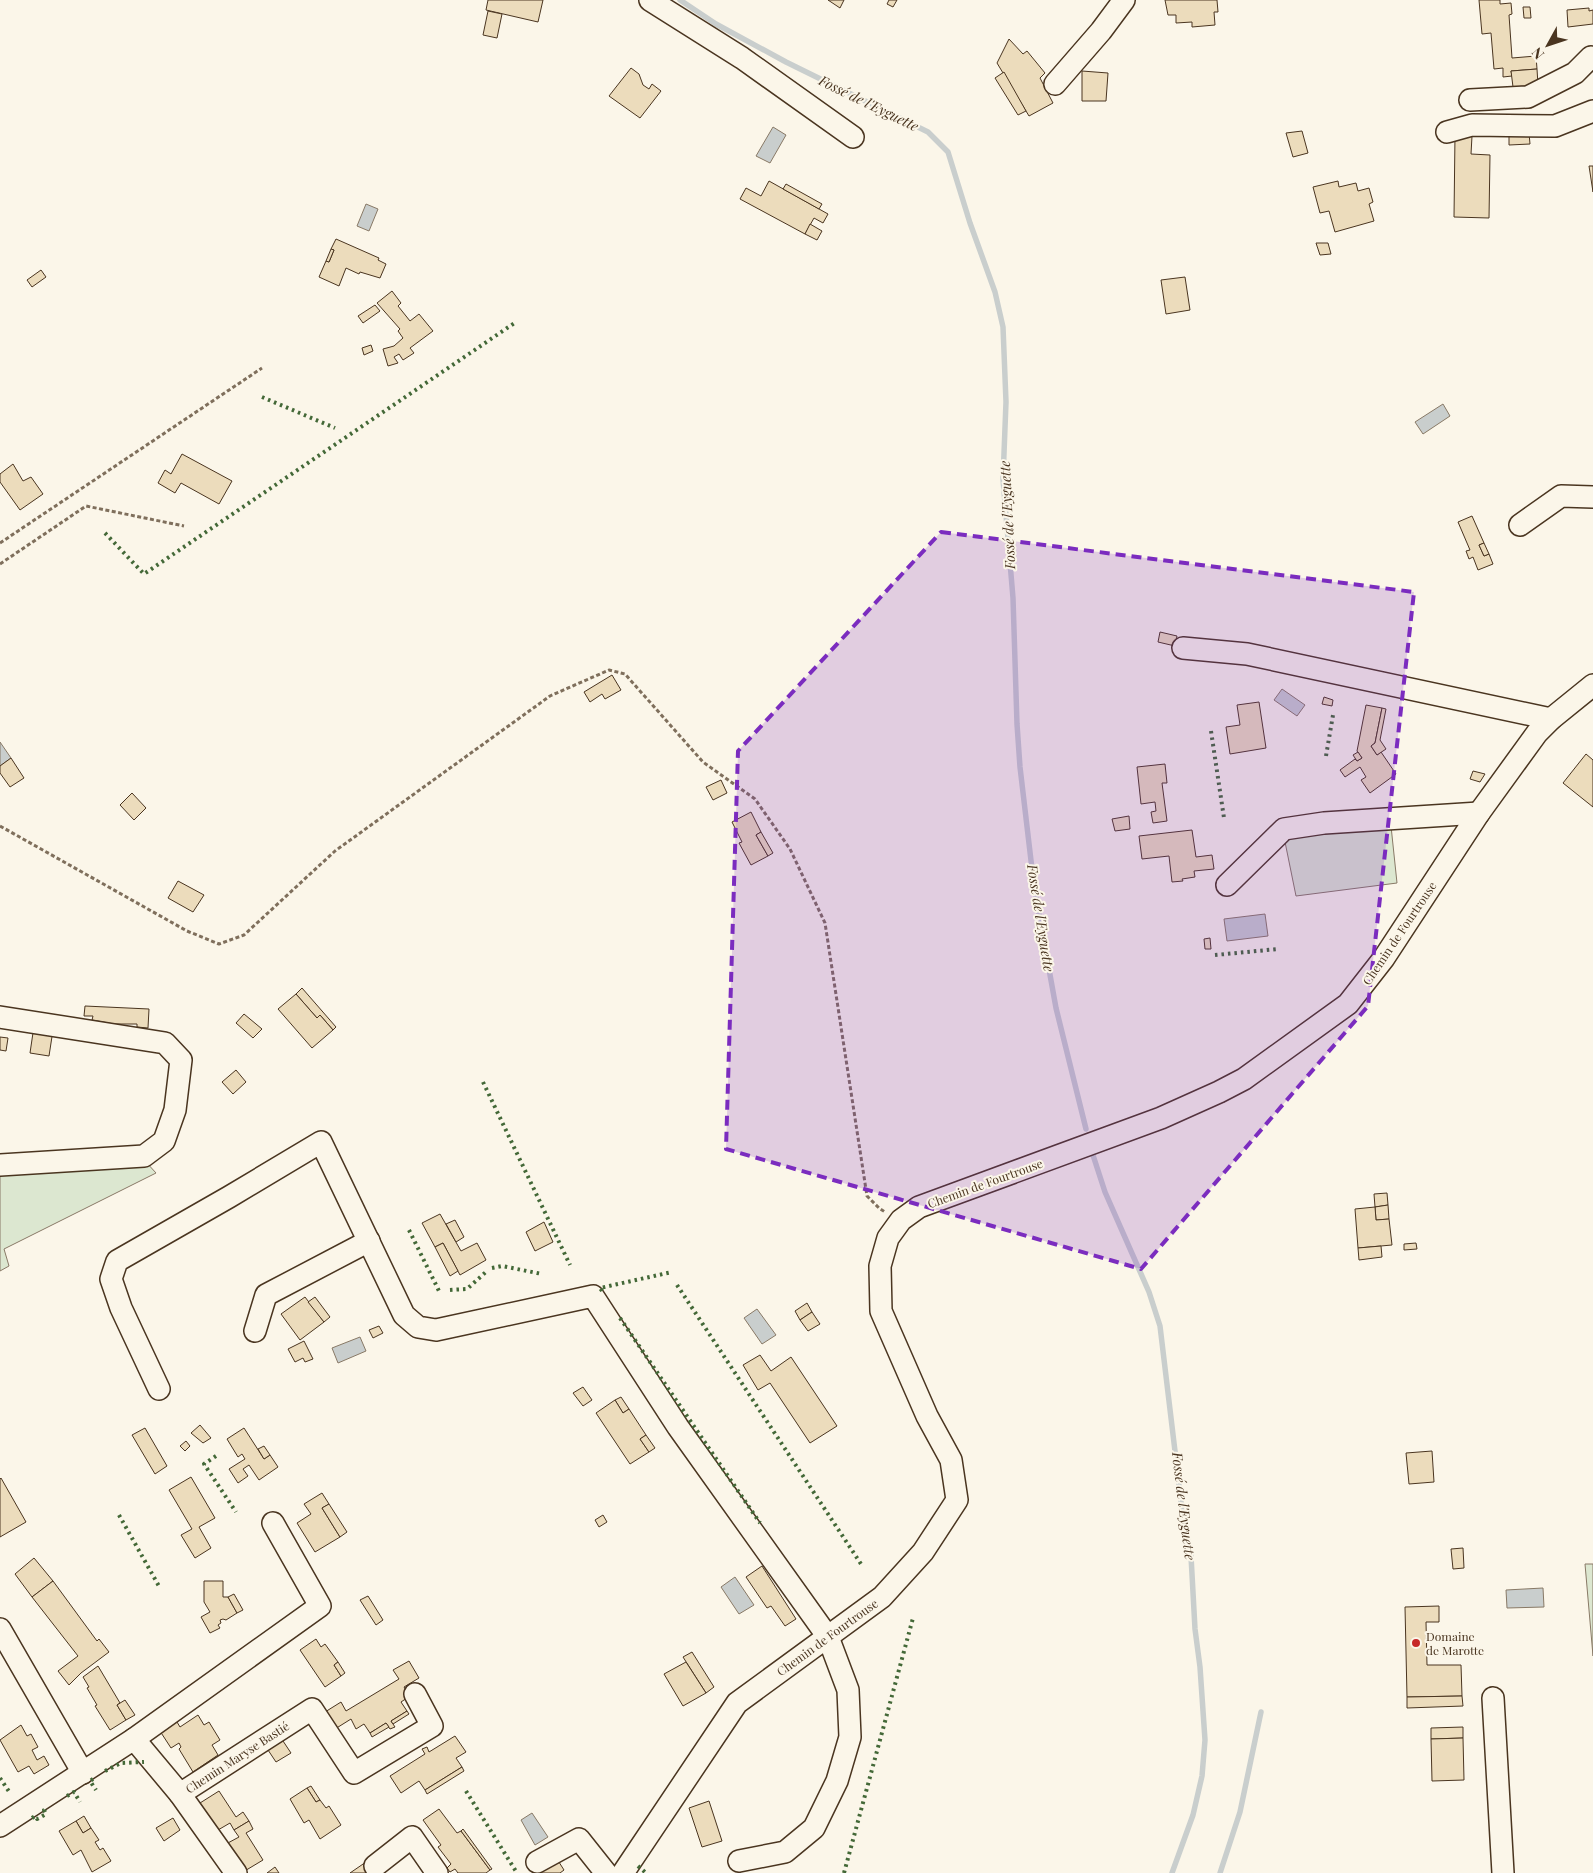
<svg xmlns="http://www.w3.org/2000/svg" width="1593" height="1873" font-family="'Playfair Display',serif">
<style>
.green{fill:#dce7d0;stroke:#887966}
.water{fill:#c9cecd;stroke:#887966}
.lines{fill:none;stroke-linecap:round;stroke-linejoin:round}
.stream{stroke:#c9cecd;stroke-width:5.5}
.building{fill:#ecdcbc;stroke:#4a3520}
.minor-casing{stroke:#4a3520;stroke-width:24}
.path{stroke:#7f6f5c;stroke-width:3;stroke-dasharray:4 2.5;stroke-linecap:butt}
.minor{stroke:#fbf6e9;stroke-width:21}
.hedge{stroke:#436837;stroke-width:4;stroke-dasharray:2.5 4;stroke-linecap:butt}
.marked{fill:#7b2cbf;fill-opacity:0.2;stroke:#7b2cbf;stroke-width:4;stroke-dasharray:10 6;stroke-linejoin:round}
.poi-dot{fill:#c62828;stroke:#fbf6e9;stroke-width:2}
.labels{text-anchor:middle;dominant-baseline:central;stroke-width:4;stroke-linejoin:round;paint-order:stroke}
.street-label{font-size:12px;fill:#4a3520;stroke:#fbf6e9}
.poi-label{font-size:12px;fill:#4a3520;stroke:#fbf6e9;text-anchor:start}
.water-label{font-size:14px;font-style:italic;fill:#4a3520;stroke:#fbf6e9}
</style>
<rect width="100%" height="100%" fill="#fbf6e9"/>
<g class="green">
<path d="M1391,826L1397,883L1296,896L1284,837Z"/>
<path d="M146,1162L156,1173L4,1249L9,1266L0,1271V1170Z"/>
<path d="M1585,1564H1593V1656Z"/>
</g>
<g class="water">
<path d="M773,127L786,135L770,163L756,156Z"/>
<path d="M366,204L378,209L369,231L357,226Z"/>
<path d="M1443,404L1450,416L1423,434L1415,422Z"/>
<path d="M1282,689L1305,705L1297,716L1274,700Z"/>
<path d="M0,742L11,758L0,766Z"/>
<path d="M1265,914L1268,936L1227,941L1224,919Z"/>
<path d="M757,1309L776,1335L762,1344L744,1318Z"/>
<path d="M360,1337L366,1351L338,1363L332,1348Z"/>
<path d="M735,1577L754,1605L739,1614L721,1587Z"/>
<path d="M1543,1588L1544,1607L1507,1608L1506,1590Z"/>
<path d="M532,1813L548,1837L535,1845L521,1820Z"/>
</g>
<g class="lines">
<g class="stream">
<path d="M680,0L716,24L786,62L928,132L948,152L970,223L995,292L1003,327L1006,402L1003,479L1013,598L1017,724L1020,767L1034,886L1056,1008L1086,1129"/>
<path d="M1091,1149L1105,1192L1149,1292L1160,1326L1183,1518L1191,1556L1195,1629L1200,1667L1205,1740L1202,1776L1193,1815L1172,1873"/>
<path d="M1220,1873L1240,1812L1261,1712"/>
</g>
</g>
<g class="building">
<path d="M488,0H543L538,22L486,10Z"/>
<path d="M828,0H844L840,8Z"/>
<path d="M889,0H897L893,7L887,4Z"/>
<path d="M1165,0H1217L1218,12H1214L1215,25L1192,27V22L1176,23V15H1168Z"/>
<path d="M1479,0H1500V4L1511,3L1512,14L1509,15L1512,58L1536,56L1537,69L1511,71L1512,76L1503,77V68L1494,69L1491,33L1482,34Z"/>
<path d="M1523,7H1530L1531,18H1524Z"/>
<path d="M1589,8V11L1593,10V24L1568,27L1567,10Z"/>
<path d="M488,11L502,14L497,38L483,35Z"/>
<path d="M1009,39L1023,54L1027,51L1045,73L1040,78L1053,103L1029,116L997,63Z"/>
<path d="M631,68L639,74L643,85L649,89L652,84L661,91L640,118L609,96Z"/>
<path d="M1537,69L1538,85L1513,87L1511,71Z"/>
<path d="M1082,71L1108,73L1106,101H1082Z"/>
<path d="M1004,72L1026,111L1018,115L995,78Z"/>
<path d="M1302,131L1308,153L1293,157L1286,133Z"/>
<path d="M1529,133L1530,144L1509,145V134Z"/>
<path d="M1455,135L1472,136L1471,154L1490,155L1489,218L1454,217Z"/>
<path d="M1589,166H1593V192Z"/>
<path d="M769,181L828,214L823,223L814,218L805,234L740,199L746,188L761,196Z"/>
<path d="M1338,181L1339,187L1356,183L1358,191L1369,188L1373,202L1369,204L1374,221L1335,232L1329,211L1320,213L1313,187Z"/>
<path d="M786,184L822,204L819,209L783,189Z"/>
<path d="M810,224L822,231L817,240L805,234Z"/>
<path d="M336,239L379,258L378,260L386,264L380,278L360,272L359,274L346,268L339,286L319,277L326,261L329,262L334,250L331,249Z"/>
<path d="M1316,243H1328L1331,254L1320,255Z"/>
<path d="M331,249L334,250L329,262L326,261Z"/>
<path d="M41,270L46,277L32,287L27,280Z"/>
<path d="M1185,277L1190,310L1166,314L1161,280Z"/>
<path d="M392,291L401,303L398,306L410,321L419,314L433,331L410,348L414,353L403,360L399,354L394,357L398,363L388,366L383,349L394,346L403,338L398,331L400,329L377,303Z"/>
<path d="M375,305L380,311L363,323L358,316Z"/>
<path d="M371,345L373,351L364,355L362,348Z"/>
<path d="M182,454L232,481L219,504L181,483L175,493L158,483L165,470L171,474Z"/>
<path d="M13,464L23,481L31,477L43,494L20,510L0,482V474Z"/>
<path d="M1472,516L1484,543L1479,545L1484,556L1489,554L1493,564L1478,570L1473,557L1469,559L1466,551L1470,550L1458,522Z"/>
<path d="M1484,543L1489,554L1484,556L1479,545Z"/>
<path d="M1160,632L1177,636L1175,646L1158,642Z"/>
<path d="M612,675L621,690L605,699L602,694L590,702L584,692Z"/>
<path d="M1324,697L1333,700L1332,706L1322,704Z"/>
<path d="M1259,702L1266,748L1230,754L1226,727L1240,725L1237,705Z"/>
<path d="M1366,705L1382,708L1375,743L1371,746L1377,755L1381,752L1396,774L1370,793L1361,780L1366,777L1360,767L1345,777L1340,770L1355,759L1357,761L1362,758L1357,751Z"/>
<path d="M1382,708L1386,709L1380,740L1386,749L1377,755L1371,746L1375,743Z"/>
<path d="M1358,752L1362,758L1357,761L1353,755Z"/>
<path d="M1586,754L1593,760V807L1563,783Z"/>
<path d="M11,758L24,778L10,787L0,773V766Z"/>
<path d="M1165,764L1167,783H1162L1167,821L1153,823L1151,812L1156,811L1155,802L1141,804L1137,767Z"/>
<path d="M1473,771L1485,774L1480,782L1470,779Z"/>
<path d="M721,780L727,793L713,800L706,787Z"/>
<path d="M132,793L146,808L134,820L120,805Z"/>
<path d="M751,812L761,832L756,835L768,856L751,865L739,843L742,842L732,822Z"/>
<path d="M1129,816L1130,829L1115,831L1112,819Z"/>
<path d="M1192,830L1196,857L1212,855L1214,869L1194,871L1195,877L1182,879L1183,881L1172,882L1169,856L1142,859L1139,836Z"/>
<path d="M761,832L773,853L768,856L756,835Z"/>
<path d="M178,881L204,895L193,912L168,898Z"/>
<path d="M1210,938L1211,949H1205L1204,939Z"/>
<path d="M302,988L336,1027L333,1030L320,1015L317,1018L296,994Z"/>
<path d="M296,994L317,1018L320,1015L333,1030L312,1048L278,1009Z"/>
<path d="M85,1006L149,1009L148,1028L137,1027V1024H114L92,1020L93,1016H84Z"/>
<path d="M244,1014L262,1029L253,1038L236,1023Z"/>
<path d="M34,1026L53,1030L49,1056L30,1053Z"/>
<path d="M0,1037L8,1038L6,1051L0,1050Z"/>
<path d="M236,1070L246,1082L233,1094L222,1082Z"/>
<path d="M1387,1193L1388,1205L1375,1207L1374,1194Z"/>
<path d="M1388,1205L1389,1219L1376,1220L1375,1207Z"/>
<path d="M1375,1207L1376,1220L1389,1219L1392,1245L1358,1248L1355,1209Z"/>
<path d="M440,1214L461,1251L477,1243L486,1260L460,1275L443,1243L435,1247L422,1223Z"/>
<path d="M455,1220L464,1237L456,1242L446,1224Z"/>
<path d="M544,1222L553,1242L535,1251L526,1232Z"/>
<path d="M443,1243L458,1271L450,1276L435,1247Z"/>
<path d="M1416,1243L1417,1249L1404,1250V1244Z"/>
<path d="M1381,1246L1382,1257L1359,1260L1358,1248Z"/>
<path d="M305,1297L324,1322L300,1340L281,1314Z"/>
<path d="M315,1297L330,1317L324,1322L308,1302Z"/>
<path d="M807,1303L812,1312L800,1320L795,1311Z"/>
<path d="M812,1312L820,1324L808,1331L800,1320Z"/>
<path d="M379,1326L383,1333L373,1338L369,1330Z"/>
<path d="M304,1341L313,1359L305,1362L303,1358L295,1362L288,1349Z"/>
<path d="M760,1355L771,1371L791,1357L837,1426L810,1443L770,1383L758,1390L743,1365Z"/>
<path d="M583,1387L592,1400L583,1406L573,1393Z"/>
<path d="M621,1397L629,1409L623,1413L615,1400Z"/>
<path d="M615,1400L623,1413L629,1409L646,1435L640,1439L649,1452L630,1464L596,1413Z"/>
<path d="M200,1425L211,1438L203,1443L191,1433Z"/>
<path d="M145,1428L167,1466L155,1474L132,1435Z"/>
<path d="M244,1428L264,1459L270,1455L278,1467L259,1480L249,1465L243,1469L248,1476L238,1483L229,1469L245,1459L242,1454L238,1457L227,1439Z"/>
<path d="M646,1435L655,1448L649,1452L640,1439Z"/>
<path d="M186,1441L190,1446L185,1451L180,1446Z"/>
<path d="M264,1446L270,1455L264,1459L258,1449Z"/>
<path d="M1432,1451L1434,1482L1409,1484L1406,1453Z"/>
<path d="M191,1477L215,1518L199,1527L211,1548L195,1558L181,1535L192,1529L169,1490Z"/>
<path d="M1,1478L26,1522L0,1537V1479Z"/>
<path d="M322,1493L329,1504L322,1508L340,1537L315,1552L297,1523L311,1514L304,1504Z"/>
<path d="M329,1504L347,1532L340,1537L322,1508Z"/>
<path d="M603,1515L607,1522L599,1527L595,1520Z"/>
<path d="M1463,1548L1464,1568L1453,1569L1451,1549Z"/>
<path d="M34,1558L53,1581L32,1597L15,1574Z"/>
<path d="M762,1566L796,1619L785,1626L771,1606L767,1608L746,1577Z"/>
<path d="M53,1581L97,1641L99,1639L109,1652L81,1673L69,1685L58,1671L78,1656L32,1597Z"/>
<path d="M204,1581H223V1597H228L237,1613L226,1620L223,1619L220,1620L221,1623L218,1625L220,1628L210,1633L201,1617L210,1612L204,1602Z"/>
<path d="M234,1594L243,1610L237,1613L228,1597Z"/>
<path d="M368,1596L383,1620L376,1625L360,1600Z"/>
<path d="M1439,1606V1622H1426L1427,1665H1461L1462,1696L1407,1697L1405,1607Z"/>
<path d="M316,1639L321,1647L325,1644L338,1662L334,1665L341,1676L325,1687L300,1650Z"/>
<path d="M692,1652L714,1687L706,1693L683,1657Z"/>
<path d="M409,1661L419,1678L404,1687L410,1696L401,1702L407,1711L391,1721L395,1727L390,1729L386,1723L370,1733L364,1724L356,1729L351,1719L335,1729L325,1712L341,1702L346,1711L399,1679L393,1670Z"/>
<path d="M338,1662L345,1673L341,1676L334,1665Z"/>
<path d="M686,1662L706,1693L683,1706L664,1674Z"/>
<path d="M98,1666L120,1703L117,1705L126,1720L110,1730L95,1706L97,1705L87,1688L89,1687L83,1677Z"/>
<path d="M1462,1696L1463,1706L1407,1708V1697Z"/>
<path d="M125,1700L135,1715L126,1720L117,1705Z"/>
<path d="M407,1711L409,1714L393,1724L391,1721Z"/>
<path d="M198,1715L204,1725L209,1722L220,1740L212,1745L218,1755L193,1772L179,1749L181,1747L179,1743L171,1748L158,1728L174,1717L180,1727Z"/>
<path d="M386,1723L389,1727L372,1737L370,1733Z"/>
<path d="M21,1725L27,1736L31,1734L38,1747L32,1750L37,1760L44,1756L49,1765L34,1774L29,1766L18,1772L0,1740Z"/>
<path d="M1463,1727V1738L1431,1739V1728Z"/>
<path d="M455,1736L466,1752L456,1758L462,1767L425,1790L419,1781L401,1793L390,1776L425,1754L422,1749L427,1747L429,1752Z"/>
<path d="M281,1738L291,1753L276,1762L266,1747Z"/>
<path d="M1463,1738L1464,1780L1432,1781L1431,1739Z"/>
<path d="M462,1767L464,1771L427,1794L425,1790Z"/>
<path d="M311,1786L320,1800L316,1802L307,1788Z"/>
<path d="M307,1788L316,1802L320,1800L326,1808L329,1806L341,1825L320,1839L309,1820L304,1823L290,1799Z"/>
<path d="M219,1791L236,1817L243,1812L249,1821L234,1830L230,1823L218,1830L200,1803Z"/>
<path d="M709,1801L722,1841L702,1847L689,1808Z"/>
<path d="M439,1809L457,1833L461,1831L490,1870L486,1873H458L455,1869L450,1872L447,1868L451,1864L438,1847L441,1845L423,1820Z"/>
<path d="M84,1816L91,1828L83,1833L76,1821Z"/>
<path d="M173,1818L180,1830L164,1841L156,1828Z"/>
<path d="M76,1821L83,1833L91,1828L99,1840L95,1842L100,1850L103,1848L111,1861L92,1872L81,1850L73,1855L59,1831Z"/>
<path d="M249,1821L253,1829L246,1833L263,1860L243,1872L226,1844L239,1837L234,1830Z"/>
<path d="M463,1829L492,1869L490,1870L461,1831Z"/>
<path d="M557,1859L564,1870L560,1873H537Z"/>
<path d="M366,1862L374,1873H350Z"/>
<path d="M275,1867L279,1873H267Z"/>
</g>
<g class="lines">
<defs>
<g id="minor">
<path d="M650,0L742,58L853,137"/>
<path d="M1055,84L1101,31L1124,0"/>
<path d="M1470,100L1528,97L1575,73L1591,57"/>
<path d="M1447,132L1472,125L1555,126L1593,111"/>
<path d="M1520,525L1561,496L1593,497"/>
<path d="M1183,648L1247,654L1551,719"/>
<path d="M1227,885L1284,829L1324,823L1479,813"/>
<path d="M0,1017L165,1043L181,1060L175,1110L164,1141L144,1156L0,1165"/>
<path d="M255,1331L266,1295L369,1241"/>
<path d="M159,1389L121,1308L111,1279L117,1261L229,1197L321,1142L404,1315L418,1327L436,1330L593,1296L678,1427L828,1637L848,1690L850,1737L837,1781L814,1828L785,1852L739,1861"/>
<path d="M0,1629L83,1773"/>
<path d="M1493,1698L1503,1873"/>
<path d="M134,1739L320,1606L273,1523"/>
<path d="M180,1794L236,1873"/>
<path d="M0,1826L134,1739L180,1794L312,1709L354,1773L432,1726L415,1694"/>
<path d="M537,1862L579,1839L606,1873"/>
<path d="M375,1866L412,1837L437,1873"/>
<path d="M623,1873L737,1703L882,1597L923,1552L957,1500L951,1460L927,1416L881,1311L880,1266L888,1238L901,1220L919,1207L1161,1118L1219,1092L1244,1079L1348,1004L1384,958L1479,813L1537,733L1551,719L1593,685"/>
</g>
</defs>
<use href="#minor" class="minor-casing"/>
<g class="path">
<path d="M0,543L262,368"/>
<path d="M0,564L86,506L184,526"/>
<path d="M0,826L187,931L219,944L244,935L335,851L550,696L609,670L625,674L703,762L755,799L790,849L825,923L867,1196L879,1208L885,1212"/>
</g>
<use href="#minor" class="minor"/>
<g class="hedge">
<path d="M262,397L335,428"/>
<path d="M105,533L144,574L516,322"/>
<path d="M1211,731L1224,818"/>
<path d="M1326,756L1333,715"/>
<path d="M1215,955L1278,949"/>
<path d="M483,1082L570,1265"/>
<path d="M409,1230L439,1291"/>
<path d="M492,1268L502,1266L542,1274"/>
<path d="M677,1285L863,1567"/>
<path d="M450,1290L467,1289L487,1271"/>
<path d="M602,1291L600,1288L672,1272"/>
<path d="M620,1318L760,1523"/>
<path d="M216,1456L204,1464L236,1512"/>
<path d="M119,1515L160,1588"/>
<path d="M105,1771L121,1763L144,1762"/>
<path d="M0,1778L10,1793"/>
<path d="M93,1779L90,1781L96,1790"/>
<path d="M466,1791L517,1873"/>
<path d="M67,1796L74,1792L80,1802"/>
<path d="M32,1818L35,1816L37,1819L46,1814L44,1810L47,1809"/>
<path d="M638,1866L646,1873"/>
<path d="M844,1873L913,1618"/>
</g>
</g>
<path class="marked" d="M941,532L1414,592L1368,1006L1141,1269L726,1149L738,751Z"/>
<circle class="poi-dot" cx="1416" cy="1643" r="5"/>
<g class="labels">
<g class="street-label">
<text transform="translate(1399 933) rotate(-56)">Chemin de Fourtrouse</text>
<text transform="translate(985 1183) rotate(-20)">Chemin de Fourtrouse</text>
<text transform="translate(827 1637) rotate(-36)">Chemin de Fourtrouse</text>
<text transform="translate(237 1757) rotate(-33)">Chemin Maryse Bastié</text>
</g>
<g class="poi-label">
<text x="1426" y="1636">Domaine<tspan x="1426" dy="14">de Marotte</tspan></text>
</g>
<g class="water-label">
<text transform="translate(869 103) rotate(26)">Fossé de l'Eyguette</text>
<text transform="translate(1007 515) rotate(-93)">Fossé de l'Eyguette</text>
<text transform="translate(1041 918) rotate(81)">Fossé de l'Eyguette</text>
<text transform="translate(1184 1506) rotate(83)">Fossé de l'Eyguette</text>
</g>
</g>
<g transform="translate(1548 45) rotate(230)" stroke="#fbf6e9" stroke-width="4" paint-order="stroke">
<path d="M0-4L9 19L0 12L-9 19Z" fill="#4a3520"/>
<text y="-8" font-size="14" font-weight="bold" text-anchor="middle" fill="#4a3520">N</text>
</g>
</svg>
